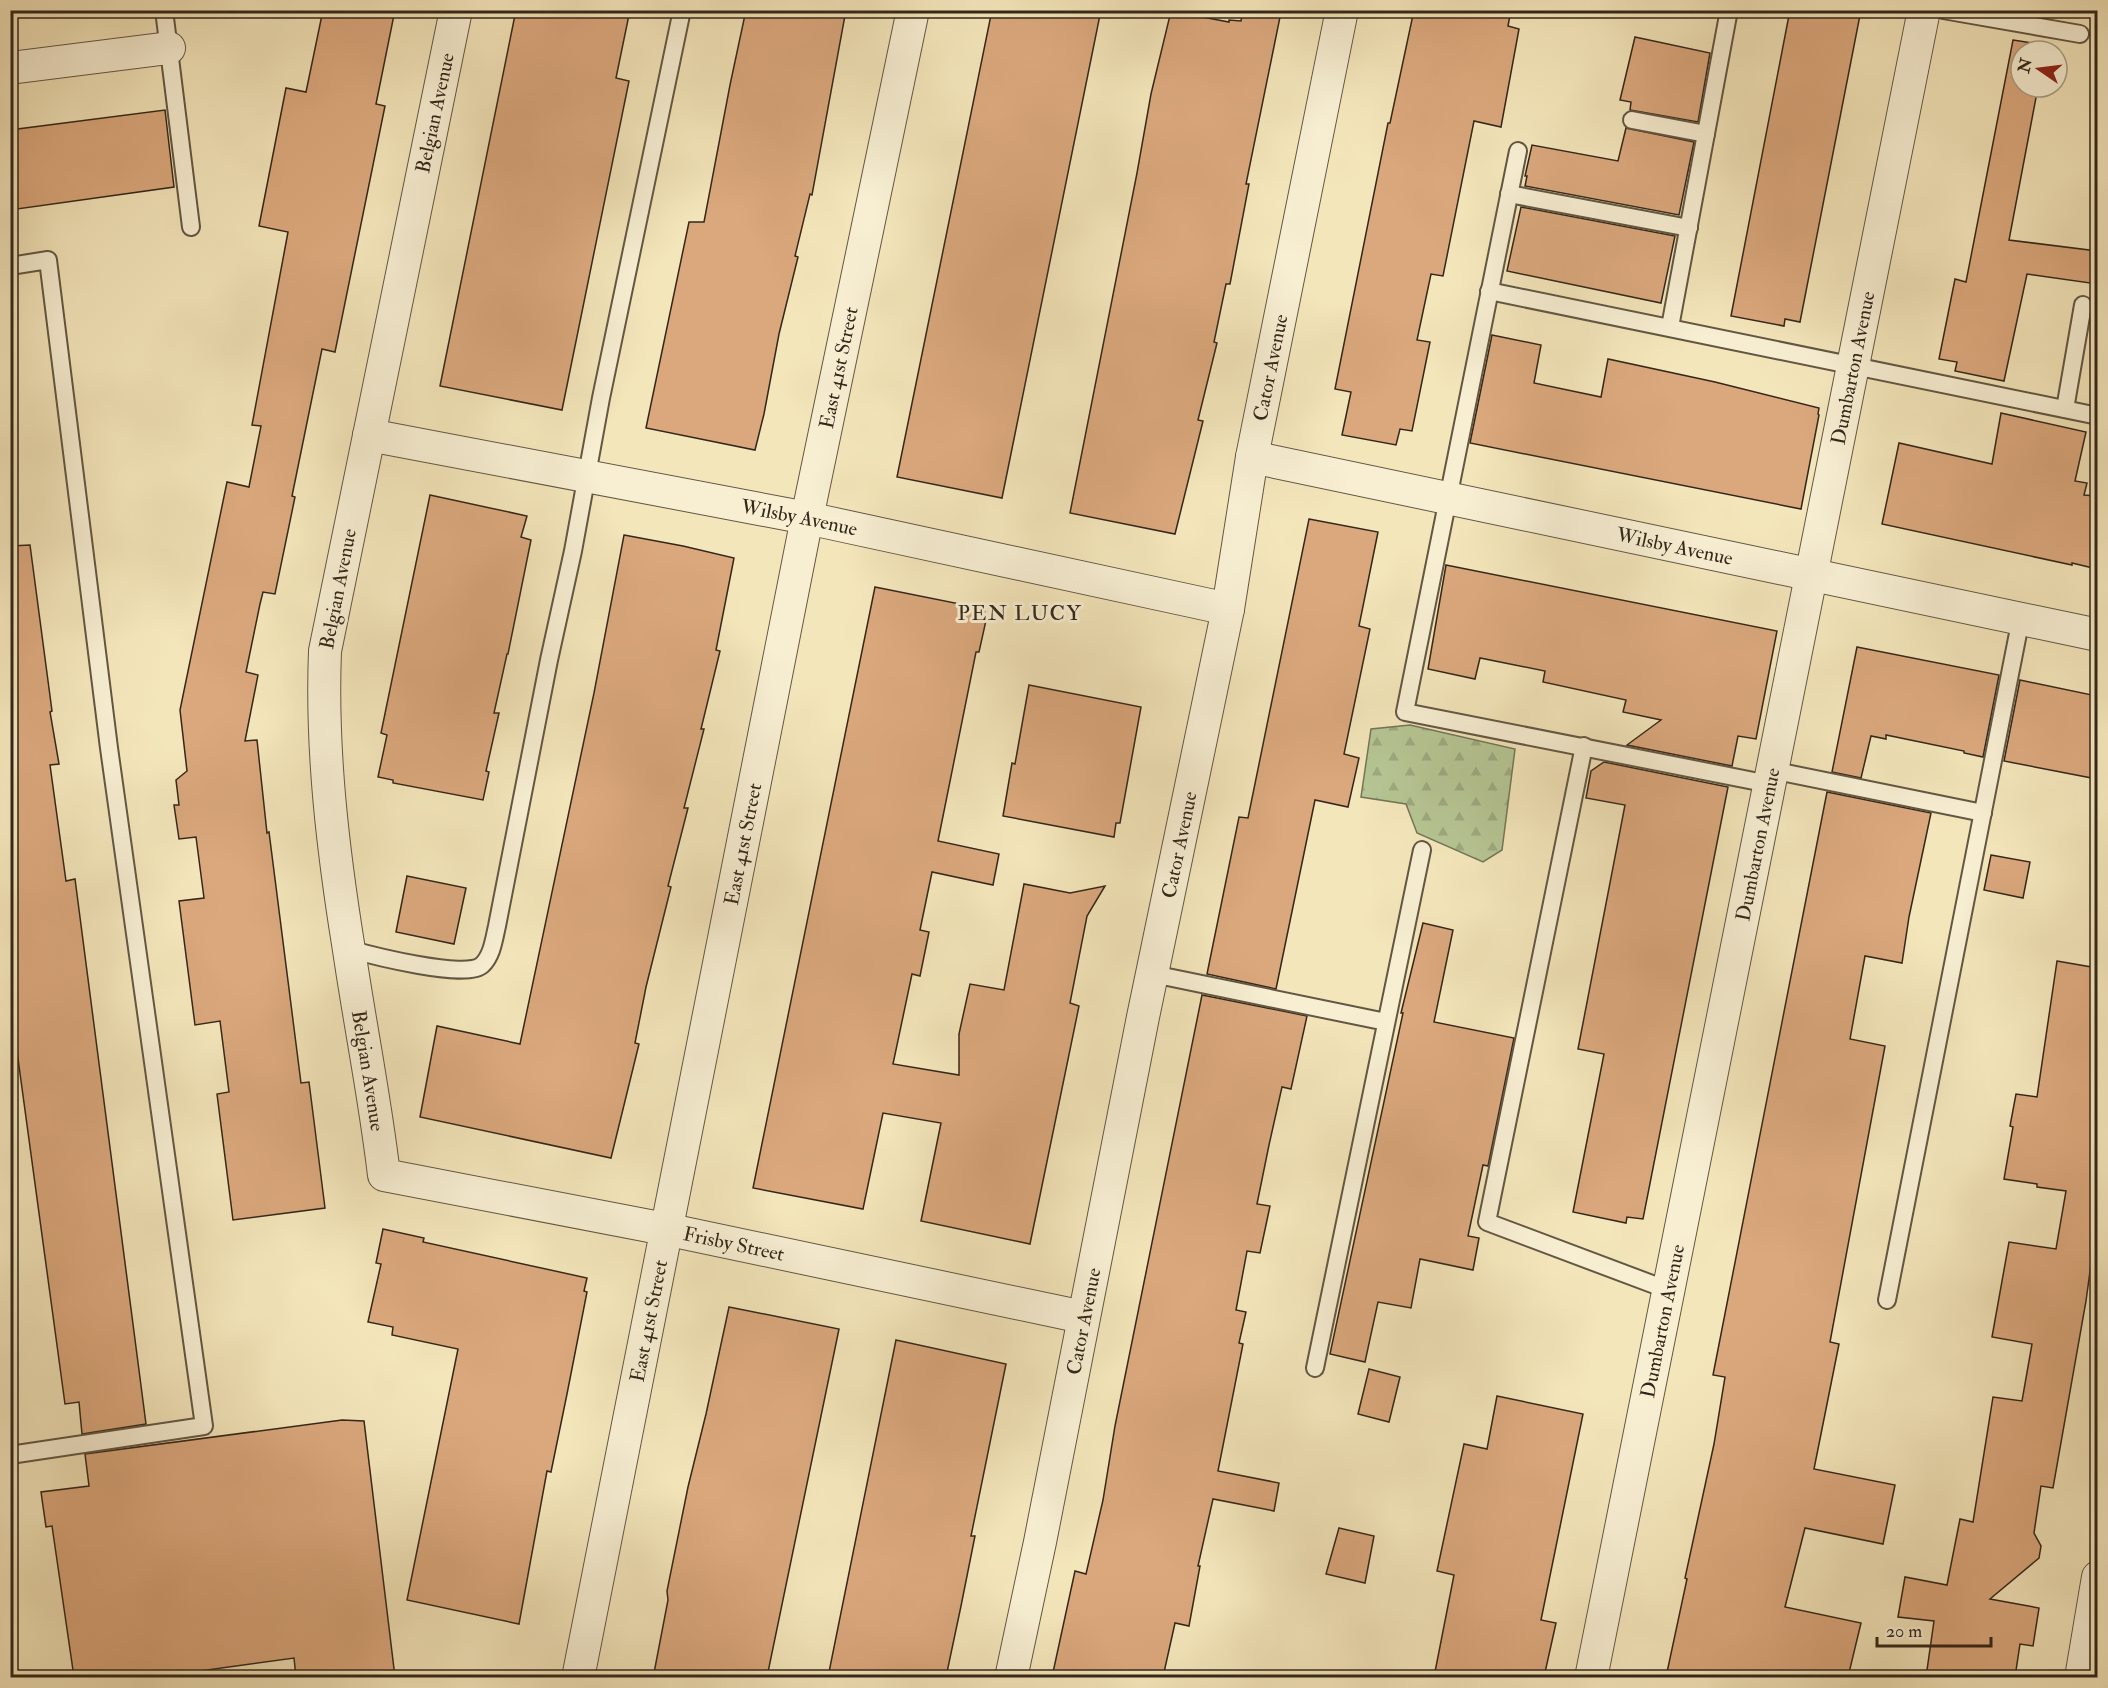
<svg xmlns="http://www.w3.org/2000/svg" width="2108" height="1688" font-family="'IM FELL Double Pica',serif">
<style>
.forest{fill:url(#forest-firs);stroke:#747658;stroke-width:1.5}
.building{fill:#dba87d;stroke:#33271b;stroke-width:1.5}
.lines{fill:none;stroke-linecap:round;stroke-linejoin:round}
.lane-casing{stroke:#635743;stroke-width:20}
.street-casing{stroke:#635743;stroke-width:34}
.lane{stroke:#f8efd3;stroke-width:16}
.street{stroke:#f8efd3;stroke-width:32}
.labels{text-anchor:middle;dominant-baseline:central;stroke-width:6;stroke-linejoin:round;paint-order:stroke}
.street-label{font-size:20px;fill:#33271b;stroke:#f8efd3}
.neighbourhood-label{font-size:21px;letter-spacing:1.5px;fill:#33271b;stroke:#f8efd3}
</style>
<defs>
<pattern id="forest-firs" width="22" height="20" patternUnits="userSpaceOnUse" patternTransform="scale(1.5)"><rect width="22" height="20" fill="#b6c694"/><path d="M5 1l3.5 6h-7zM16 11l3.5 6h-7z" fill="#9daa7f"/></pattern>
</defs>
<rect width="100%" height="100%" fill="#f4e6bb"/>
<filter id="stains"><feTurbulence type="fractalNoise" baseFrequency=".00333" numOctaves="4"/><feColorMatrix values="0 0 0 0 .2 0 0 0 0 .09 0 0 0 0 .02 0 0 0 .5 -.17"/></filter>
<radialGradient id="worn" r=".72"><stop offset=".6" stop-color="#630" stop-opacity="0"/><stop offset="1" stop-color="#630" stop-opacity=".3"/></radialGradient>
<path class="forest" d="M1410,725L1515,749L1502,850L1483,862L1417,833L1406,804L1361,797L1371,729Z"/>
<g class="building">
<path d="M323,10H395L376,104L385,106L335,352L322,349L292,496L295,497L275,594L263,592L260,604L246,672L258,675L245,741L257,740L267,833L269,832L301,1083L309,1082L325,1208L233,1220L217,1094L229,1092L220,1021L195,1025L179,901L204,898L196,837L179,839L174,805H179L176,780L187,771L180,710L227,482L249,487L261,426L252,425L288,232L259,226L286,88L306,92Z"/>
<path d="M516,10H630L616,78L629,81L562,410L440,386Z"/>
<path d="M746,10H846L812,195L810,194L795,256L798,257L779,334L764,414L755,450L646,428L689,222H704L730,85Z"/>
<path d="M992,10H1101L1002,498L897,477Z"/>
<path d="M1243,10L1280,17L1246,184H1249L1230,284H1226L1214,342L1217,343L1198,420L1203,421L1175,534L1070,513L1137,173L1151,94L1171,11L1229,22V20L1241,21Z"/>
<path d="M1414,10H1511L1508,26L1519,29L1501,127L1474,121L1443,276L1431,274L1417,340L1430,342L1412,431L1400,429L1396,445L1342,435L1351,392L1335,389L1388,123H1390Z"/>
<path d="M1790,10H1861L1800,322L1785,319L1784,326L1731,316Z"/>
<path d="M1635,37L1710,53L1698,122L1630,110L1631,102L1620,100Z"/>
<path d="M2013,40L2046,45L2044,51H2021V87H2038L2009,240L2097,251V284L2027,274L2004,381L1955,371L1957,362L1939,359L1955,279L1966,282Z"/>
<path d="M165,110L174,187L10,210V130Z"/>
<path d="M1626,128L1694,142L1679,215L1525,186L1527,176H1525L1532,145L1618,161Z"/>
<path d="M1521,207L1675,236L1661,303L1507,271Z"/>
<path d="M1492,335L1541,345L1534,383L1601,397L1608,359L1715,382L1819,408L1818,414L1819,415L1801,509L1470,443Z"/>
<path d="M2001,413L2086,432L2075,481L2087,483L2084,495L2097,496V569L2072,563V565L1882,524L1899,443L1992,464Z"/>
<path d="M430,495L527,516L521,537L531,540L508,654H507L494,713H499L486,771L489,772L483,800L393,783V780L378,777L387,735L381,733Z"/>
<path d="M1309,519L1378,532L1359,626L1370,629L1344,754L1359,758L1348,807L1315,800L1276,989L1207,974L1239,817L1248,818Z"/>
<path d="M624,535L683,546L734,558L716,650L720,651L701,729H704L684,808H688L668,886L671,887L646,987L635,1043L639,1044L611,1158L420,1117L437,1026L520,1044L594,693Z"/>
<path d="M30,545L52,711L50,712L59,764L50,765L66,881L75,879L146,1424L82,1434L79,1402L65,1404L10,1000V546Z"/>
<path d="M1446,565L1777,631L1756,739L1738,736L1732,766L1627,745L1661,720L1623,712L1626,700L1543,682L1545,671L1480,658L1475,679L1428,669Z"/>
<path d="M875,587L985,609L984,615L987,616L979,652H976L938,841L999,854L993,885L932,872L920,930L929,932L920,976L912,974L893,1064L959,1075V1034L970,984L1004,990L1024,884L1070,893L1105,886L1087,916L1070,1003L1079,1006L1030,1244L921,1221L941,1123L883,1113L863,1209L753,1188Z"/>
<path d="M1857,647L1999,675L1983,757L1964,753V751L1886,735V739L1871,736L1861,778L1832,772Z"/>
<path d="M2020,680L2097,696V779L2004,761Z"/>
<path d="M1029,685L1141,707L1120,823H1116L1114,837L1003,816L1012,763L1015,764Z"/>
<path d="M1604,762L1728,787L1643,1219L1627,1217L1626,1223L1573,1212L1604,1054L1578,1049L1625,805L1586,798L1591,771Z"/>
<path d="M1827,792L1931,813L1909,917L1902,963L1865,956L1850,1039L1885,1046L1830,1342L1839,1344L1814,1469L1895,1485L1883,1544L1805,1528L1785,1607L1861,1623L1848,1677H1666L1687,1579L1685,1578L1714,1444L1725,1377L1713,1375Z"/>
<path d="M1991,855L2030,862L2023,898L1984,890Z"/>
<path d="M407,876L466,888L454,944L396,932Z"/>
<path d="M1423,923L1453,930L1434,1022L1514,1038L1488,1166L1483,1165L1468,1236L1479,1238L1473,1270L1420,1259L1411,1308L1378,1302L1365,1362L1330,1354L1403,1013H1401Z"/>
<path d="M2057,961L2097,968V1220L2086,1301L2053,1488L2041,1486L2034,1533L2041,1546L2039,1558L1990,1599L2039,1608L2033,1646L2020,1644L2015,1677H1926L1934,1621L1898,1617L1905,1577L1947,1585L1960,1519L1973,1522L1993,1397L2022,1401L2032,1344L1992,1337L2009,1242L2056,1249L2066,1191L2037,1187V1184L2004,1179L2013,1127L2010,1126L2016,1094L2037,1097Z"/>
<path d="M1202,995L1307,1016L1291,1089L1282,1087L1269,1145L1257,1204L1270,1206L1260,1253L1247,1251L1236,1310L1246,1312L1239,1343L1243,1344L1218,1471L1279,1483L1274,1511L1213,1499L1198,1566H1200L1189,1626L1175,1623L1163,1677H1052L1075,1571L1086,1574L1103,1500L1115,1426Z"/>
<path d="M383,1229L424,1238L423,1242L587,1278L584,1291L587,1292L567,1394L551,1472L547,1471L519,1624L407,1600L458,1349L392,1335L393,1327L368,1322L381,1264L376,1263Z"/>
<path d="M729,1307L839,1329L767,1677H678L654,1673L668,1600L667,1591L688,1487L706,1414Z"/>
<path d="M896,1340L1006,1364L971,1536H975L961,1606L946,1677H828Z"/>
<path d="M1369,1369L1400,1377L1389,1422L1358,1414Z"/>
<path d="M1497,1396L1583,1414L1541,1620L1556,1623L1544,1677H1434L1454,1575L1437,1571L1464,1444L1487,1449Z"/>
<path d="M342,1420L364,1421L395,1677H296L294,1658L171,1675V1677H74L52,1526L46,1527L41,1492L89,1486L85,1454Z"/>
<path d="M1339,1528L1374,1536L1365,1583L1326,1574Z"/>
</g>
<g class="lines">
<defs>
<g id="lane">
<path d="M164,10L191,227"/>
<path d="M1943,10L2080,34"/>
<path d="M1632,120L1706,134"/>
<path d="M1518,151L1405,712L1769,784"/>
<path d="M1509,194L1689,228"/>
<path d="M10,266L48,260L109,748L204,1426L10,1455"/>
<path d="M1489,291L2098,416"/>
<path d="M1670,327L1729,10"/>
<path d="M2065,409L2083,305"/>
<path d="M1584,746L1487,1222L1668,1290"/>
<path d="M1771,770L1983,813"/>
<path d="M349,949C370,955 467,980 482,965C492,956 494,939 497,926L549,660L573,551L601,398L682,10"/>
<path d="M1153,974L1386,1022"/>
<path d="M1887,1300L2021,618"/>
<path d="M1315,1368L1422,850"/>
</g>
<g id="street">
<path id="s1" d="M456,10L325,651C321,751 333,851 349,950C360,1025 375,1098 384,1175L665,1229L1083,1317"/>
<path d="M10,68L169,48"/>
<path id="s2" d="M369,435L807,518L1228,609"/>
<path id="s3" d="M1252,457L2098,635"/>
<path id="s4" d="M578,1678L807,518L913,10"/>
<path id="s5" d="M1011,1678L1040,1542L1143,1017L1228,609L1252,457L1342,10"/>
<path id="s6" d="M1591,1678L1924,10"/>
<path d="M2081,1678L2098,1577"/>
</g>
</defs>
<use href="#lane" class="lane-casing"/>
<use href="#street" class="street-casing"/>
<use href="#lane" class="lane"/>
<use href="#street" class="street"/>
</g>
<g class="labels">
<g class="street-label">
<text transform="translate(435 113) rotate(-78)">Belgian Avenue</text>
<text stroke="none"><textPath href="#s4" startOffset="1336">East 41st Street</textPath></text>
<text stroke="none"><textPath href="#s5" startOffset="1336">Cator Avenue</textPath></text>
<text stroke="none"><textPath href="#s6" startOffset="1336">Dumbarton Avenue</textPath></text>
<text stroke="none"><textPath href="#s2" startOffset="438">Wilsby Avenue</textPath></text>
<text stroke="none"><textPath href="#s3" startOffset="432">Wilsby Avenue</textPath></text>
<text transform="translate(338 589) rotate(-79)">Belgian Avenue</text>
<text stroke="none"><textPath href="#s4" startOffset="850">East 41st Street</textPath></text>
<text stroke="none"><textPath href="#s6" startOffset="850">Dumbarton Avenue</textPath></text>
<text stroke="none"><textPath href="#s5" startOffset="850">Cator Avenue</textPath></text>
<text stroke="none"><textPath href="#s1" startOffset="1077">Belgian Avenue</textPath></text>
<text stroke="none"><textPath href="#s1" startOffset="1539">Frisby Street</textPath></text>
<text stroke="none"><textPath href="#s4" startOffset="364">East 41st Street</textPath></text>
<text stroke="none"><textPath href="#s5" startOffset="364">Cator Avenue</textPath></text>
<text stroke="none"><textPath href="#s6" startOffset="364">Dumbarton Avenue</textPath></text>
</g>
<g class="neighbourhood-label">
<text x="1020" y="613">PEN LUCY</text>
</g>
</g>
<rect width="2108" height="1688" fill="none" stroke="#f4e6bb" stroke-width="36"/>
<rect x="12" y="12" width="2084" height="1664" fill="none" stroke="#33271b" stroke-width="3"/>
<rect x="18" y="18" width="2072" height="1652" fill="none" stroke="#33271b" stroke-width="1.5"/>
<g transform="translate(2039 69) rotate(284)"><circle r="28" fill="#f8efd3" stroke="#a99f89" stroke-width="1.5"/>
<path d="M0-4.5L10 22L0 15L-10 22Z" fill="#8f2418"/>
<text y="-9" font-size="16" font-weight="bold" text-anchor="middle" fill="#33271b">N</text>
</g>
<path d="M1877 1637v9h114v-9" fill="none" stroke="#33271b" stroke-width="3"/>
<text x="1886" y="1637" font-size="18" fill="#33271b" stroke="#f8efd3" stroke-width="4.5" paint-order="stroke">20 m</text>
<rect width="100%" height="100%" filter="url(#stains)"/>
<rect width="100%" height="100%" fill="url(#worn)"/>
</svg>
